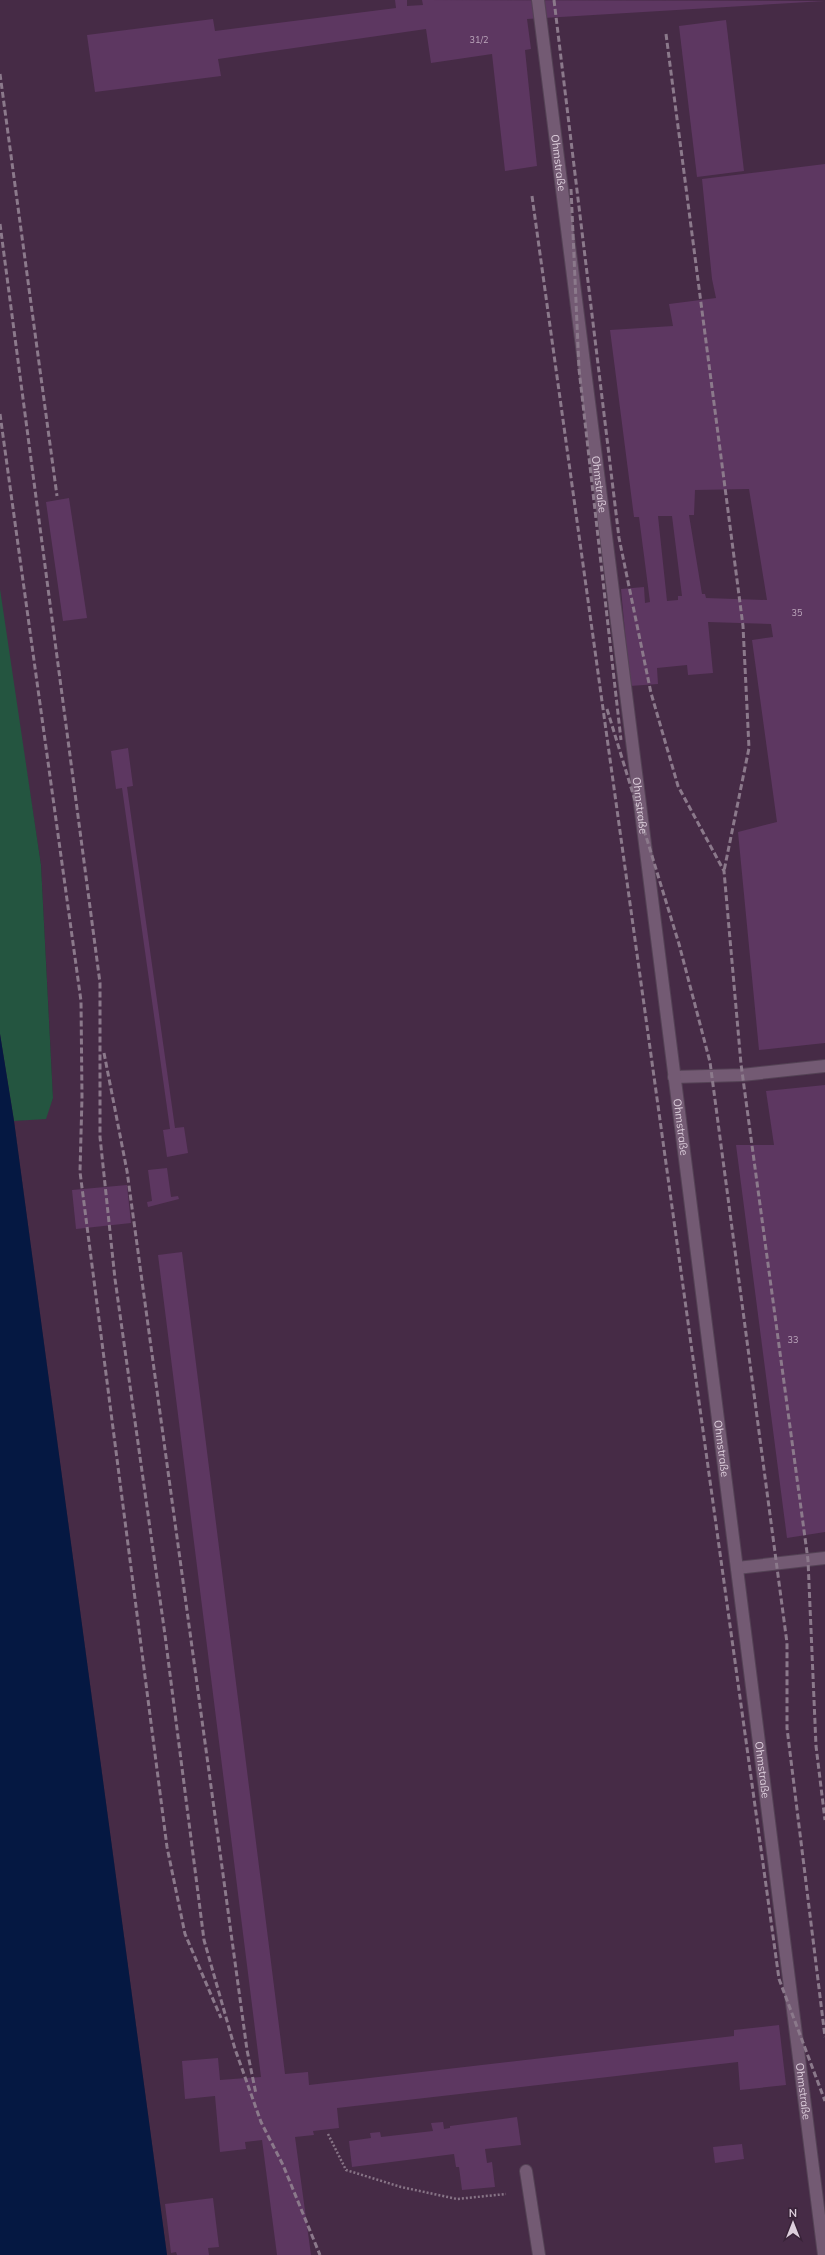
<svg xmlns="http://www.w3.org/2000/svg" width="825" height="2255" font-family="Mulish,sans-serif">
<style>
.built{fill:#462b46}
.green{fill:#245540}
.water{fill:#051842}
.building{fill:#5d3761;fill-rule:evenodd}
.lines{fill:none;stroke-linecap:round;stroke-linejoin:round}
.lane-casing{stroke:#544255;stroke-width:14}
.street-casing{stroke:#544255;stroke-width:14}
.path{stroke:#877486;stroke-width:2.5;stroke-dasharray:2 2;stroke-linecap:butt}
.lane{stroke:#735a73;stroke-width:12}
.street{stroke:#735a73;stroke-width:12}
.rail{stroke:#8b798b;stroke-width:3;stroke-dasharray:6 3;stroke-linecap:butt}
.labels{text-anchor:middle;dominant-baseline:central;stroke-width:3;stroke-linejoin:round;paint-order:stroke}
.number-label{font-size:9px;fill:#bda8bd}
.street-label{font-size:11px;fill:#ddcedc;stroke:#392339}
</style>
<rect width="100%" height="100%" fill="#392339"/>
<path class="built" d="M0,0H825V2255H167L14,1121L45,1118L53,1098L41,865L0,599Z"/>
<path class="green" d="M0,589L41,865L53,1098L46,1119L14,1121L0,1034Z"/>
<path class="water" d="M0,1034L14,1121L167,2255H0Z"/>
<g class="building">
<path d="M395,0H407V6L423,5L422,0L825,1L527,19L531,49L525,50L537,166L505,171L492,54L431,63L426,29L218,59L221,76L95,92L87,35L213,19L215,31L396,8Z"/>
<path d="M726,20L744,171L697,177L679,26Z"/>
<path d="M825,164V1043L759,1050L738,832L777,822L752,640L773,637L771,624L708,622L713,673L688,675L687,665L657,668L658,684L630,686L621,589L644,587L645,603L650,602L639,517H634L610,330L673,326L669,304L716,298L712,279L702,179ZM749,489L767,600L706,598L705,594H702L689,515H694L695,490ZM658,516H672L682,596H678V600L667,601Z"/>
<path d="M69,498L87,618L63,621L46,502Z"/>
<path d="M128,748L133,786L127,787L175,1128L184,1127L188,1153L167,1157L163,1130L170,1129L122,788L116,789L111,751Z"/>
<path d="M825,1085V1532L787,1538L736,1145H774L766,1091Z"/>
<path d="M167,1168L171,1197L178,1196L179,1199L148,1207L147,1202L152,1201L148,1170Z"/>
<path d="M127,1185L131,1223L76,1229L72,1190Z"/>
<path d="M182,1252L285,2074L308,2072L309,2085L734,2036V2030L779,2025L786,2085L740,2090L738,2062L337,2108L339,2128L313,2131L314,2135L295,2137L311,2255H277L262,2140L245,2142L246,2149L220,2152L215,2096L185,2099L182,2061L218,2058L220,2080L261,2077L158,1255Z"/>
<path d="M517,2117L521,2145L485,2149L487,2163L492,2162L495,2187L462,2190L459,2167H456L454,2154L352,2167L349,2141L371,2138L370,2133L380,2132L381,2137L433,2131L431,2123L443,2122L444,2129L450,2128V2126Z"/>
<path d="M742,2144L744,2159L715,2163L713,2147Z"/>
<path d="M213,2198L219,2247L208,2248L209,2255H177L176,2252L171,2253L165,2204Z"/>
</g>
<g class="lines">
<defs>
<g id="lane">
<path d="M674,1077L742,1075L825,1066"/>
<path d="M737,1568L825,1558"/>
<path d="M526,2171L539,2255"/>
</g>
<g id="street">
<path id="s1" d="M538,0L824,2255"/>
</g>
</defs>
<use href="#lane" class="lane-casing"/>
<use href="#street" class="street-casing"/>
<path class="path" d="M328,2134L346,2170L401,2187L457,2199L506,2194"/>
<use href="#lane" class="lane"/>
<use href="#street" class="street"/>
<g class="rail">
<path d="M554,0L619,538L651,693L678,786L724,871L741,1064L808,1560L816,1746L825,1820"/>
<path d="M666,34L743,626L749,748L724,871"/>
<path d="M0,74L57,496"/>
<path d="M571,189L579,369L621,740"/>
<path d="M532,196L779,1979L825,2101"/>
<path d="M0,224L100,983V1137L115,1279L165,1635L204,1940L235,2049L261,2122L283,2165L320,2255"/>
<path d="M0,414L81,1001L82,1097L80,1172L167,1847L185,1934L221,2018"/>
<path d="M607,709L679,944L710,1062L787,1643V1728L825,2037"/>
<path d="M104,1053L127,1171L247,2050L256,2094"/>
</g>
</g>
<g class="labels">
<g class="number-label">
<text x="479" y="39">31/2</text>
<text x="797" y="612">35</text>
<text x="793" y="1339">33</text>
</g>
<g class="street-label">
<text stroke="none"><textPath href="#s1" startOffset="164">Ohmstraße</textPath></text>
<text stroke="none"><textPath href="#s1" startOffset="488">Ohmstraße</textPath></text>
<text stroke="none"><textPath href="#s1" startOffset="812">Ohmstraße</textPath></text>
<text stroke="none"><textPath href="#s1" startOffset="1136">Ohmstraße</textPath></text>
<text stroke="none"><textPath href="#s1" startOffset="1460">Ohmstraße</textPath></text>
<text stroke="none"><textPath href="#s1" startOffset="1784">Ohmstraße</textPath></text>
<text stroke="none"><textPath href="#s1" startOffset="2108">Ohmstraße</textPath></text>
</g>
</g>
<g transform="translate(793 2223)" stroke="#392339" stroke-width="3" paint-order="stroke">
<path d="M0-3L7 15L0 10L-7 15Z" fill="#ddcedc"/>
<text y="-6" font-size="11" font-weight="bold" text-anchor="middle" fill="#ddcedc">N</text>
</g>
</svg>
